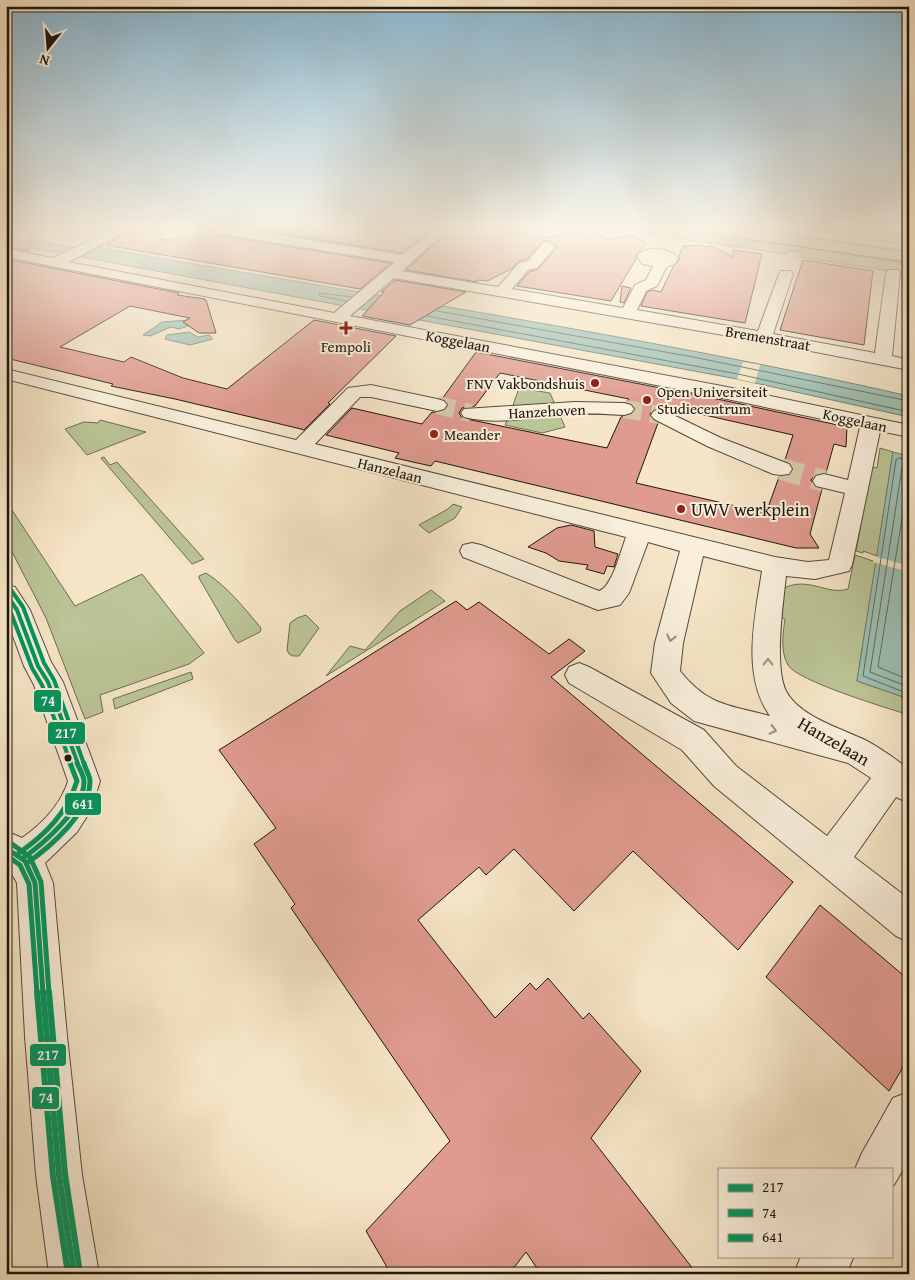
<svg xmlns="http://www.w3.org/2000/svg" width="915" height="1280" font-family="'Gentium Book Plus',serif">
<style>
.green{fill:#bbc597;stroke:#6c6d52}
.water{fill:#9dc0b4;stroke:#6a7c71}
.pier{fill:#f6e6c7}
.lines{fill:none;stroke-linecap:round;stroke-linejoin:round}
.shore{stroke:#5e6a60;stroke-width:1}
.building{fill:#e09b8f;stroke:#1e150d;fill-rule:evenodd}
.minor-tunnel-far1{stroke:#d6c7ab;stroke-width:18;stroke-dasharray:18 9;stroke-linecap:butt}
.minor-tunnel{stroke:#d6c7ab;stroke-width:22;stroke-dasharray:22 11;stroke-linecap:butt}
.minor-casing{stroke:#54493c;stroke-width:2}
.major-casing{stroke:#1e150d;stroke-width:2}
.minor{fill:#f9efdb;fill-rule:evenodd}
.major{fill:#ebc384;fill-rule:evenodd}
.bus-1-far2-casing{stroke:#f9efdb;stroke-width:8}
.bus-1-far1-casing{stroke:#f9efdb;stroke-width:9}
.bus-1-casing{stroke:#f9efdb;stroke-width:10}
.bus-2-far2-casing{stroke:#f9efdb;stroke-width:8}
.bus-2-far1-casing{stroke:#f9efdb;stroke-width:9}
.bus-2-casing{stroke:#f9efdb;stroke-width:10}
.bus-3-far3-casing{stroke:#f9efdb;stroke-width:4}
.bus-3-far2-casing{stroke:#f9efdb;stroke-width:8}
.bus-3-far1-casing{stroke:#f9efdb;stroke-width:9}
.bus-3-casing{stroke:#f9efdb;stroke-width:10}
.bus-1-far2{stroke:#00965e;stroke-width:4}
.bus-1-far1{stroke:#00965e;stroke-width:5}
.bus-1{stroke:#00965e;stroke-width:6}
.bus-2-far2{stroke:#00965e;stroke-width:4}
.bus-2-far1{stroke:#00965e;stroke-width:5}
.bus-2{stroke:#00965e;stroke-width:6}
.bus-3-far3{stroke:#00965e;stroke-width:2}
.bus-3-far2{stroke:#00965e;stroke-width:4}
.bus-3-far1{stroke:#00965e;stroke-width:5}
.bus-3{stroke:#00965e;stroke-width:6}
.oneway{stroke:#968d7e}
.poi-dot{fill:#8f2418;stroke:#f9efdb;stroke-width:2}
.bus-dot{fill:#1e150d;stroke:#f9efdb;stroke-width:2}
.labels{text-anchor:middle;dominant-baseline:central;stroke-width:4;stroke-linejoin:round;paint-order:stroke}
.far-street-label{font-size:15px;fill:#1e150d;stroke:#f9efdb}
.far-poi-label{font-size:15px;fill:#1e150d;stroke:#f9efdb;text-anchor:start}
.poi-label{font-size:18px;fill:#1e150d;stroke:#f9efdb;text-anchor:start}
.street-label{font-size:18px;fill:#1e150d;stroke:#f9efdb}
.line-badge{stroke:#f9efdb;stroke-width:2}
.badge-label{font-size:14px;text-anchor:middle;font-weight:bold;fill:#fff}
</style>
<rect width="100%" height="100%" fill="#f6e6c7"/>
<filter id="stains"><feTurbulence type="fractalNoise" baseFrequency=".004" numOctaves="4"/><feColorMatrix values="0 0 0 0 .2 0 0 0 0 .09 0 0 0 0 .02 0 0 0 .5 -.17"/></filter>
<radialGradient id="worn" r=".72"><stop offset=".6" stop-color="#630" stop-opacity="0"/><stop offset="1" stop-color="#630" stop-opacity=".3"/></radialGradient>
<g class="green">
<path d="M614,229H689L909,264V274L799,257L802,252L790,251L786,254Z"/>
<path d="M793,229H873L909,234V245Z"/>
<path d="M815,237L909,250V253L813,240Z"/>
<path d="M519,388L550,393L556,407L511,411Z"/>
<path d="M558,411L565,427L542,433L505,425L509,416Z"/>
<path d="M100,420L146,432L87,455L65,429L84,422L98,423Z"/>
<path d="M880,448L893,452L877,556L863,551V553L856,551L872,467L877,468Z"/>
<path d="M104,457L110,465L117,462L204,559L192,564L101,458Z"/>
<path d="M6,501L75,606L142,574L204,653L189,664L100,695L103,712L85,719L46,618L6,540Z"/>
<path d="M453,504L462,507L455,518L429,533L419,525L448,509Z"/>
<path d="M855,555L876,562L857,681L909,699V715C887,708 797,681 788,665C780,651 783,634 785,619L777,616L782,589C808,575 827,596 848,589Z"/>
<path d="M206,573C228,587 244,608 261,628L260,632L238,643L235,640L199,578V576Z"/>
<path d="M431,590L445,601L326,676L350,646L365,650L400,611Z"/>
<path d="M306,615L319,628L299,656H293L289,654L287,650L290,623L297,618Z"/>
<path d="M191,672L193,679L115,709L113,699Z"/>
</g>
<g class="water">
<path d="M6,235L91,250L96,247C367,295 641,335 909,396V417L737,379L6,243Z"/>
<path d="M188,320L191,325L179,329L171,327L150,336L143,335L162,322Z"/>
<path d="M189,332L198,337L209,335L213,339L190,345L165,339L167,335Z"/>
<path d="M893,452L909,456V699L857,681Z"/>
</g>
<g class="pier">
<path d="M743,362L760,365L755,383L737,379Z"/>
<path d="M874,556L909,566V572L873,562Z"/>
</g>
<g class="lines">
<g class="shore">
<path d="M346,301L320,296L319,293L352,297"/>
<path d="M437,311L693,357L909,401"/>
<path d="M427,316L738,374L909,412"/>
<path d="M909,460L899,458L896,460L863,676L909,694"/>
<path d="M909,467L903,466L902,468L870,672L909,687"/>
<path d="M909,475L878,667L909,680"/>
</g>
</g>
<g class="building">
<path d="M6,229H33L29,251L6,247Z"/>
<path d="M133,229H167L158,236L162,241H173L188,229H208L216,235L391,263L360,289L106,245Z"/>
<path d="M254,229H432L402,253Z"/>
<path d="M451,229H548L541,238L592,230L607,239L633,235L646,243L636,255V259L611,301L517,286L529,272L538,269L555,250L557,246L548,240L542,242L527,259L519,261L513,268L487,281L477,280V282L406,270Z"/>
<path d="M702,245L705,247L712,246L733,257V250L762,254L745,323L641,306L647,292L652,290L661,292L673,267L680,259L679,256L683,246Z"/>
<path d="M6,259L179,293L177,295L205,299L204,300H206L216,333H199L183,322L190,318L130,306L60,347L124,362L131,357L183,378L227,389L314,320L396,336L328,403L330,404L304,430L301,429L175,399L111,386L113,384L6,358Z"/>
<path d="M803,260L873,271L864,345L780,330Z"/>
<path d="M395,280L466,292L410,325L362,316L384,292H381Z"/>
<path d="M622,286L631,288L624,303L620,302Z"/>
<path d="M476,352L722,400L847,427L846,447L834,444L826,473L816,474L811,480L814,487L822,489L810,534L819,548H796L435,461L431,466L395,458L399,453L326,435L352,408L422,424L432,412L438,413L446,410L449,405L442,399ZM500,373L629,399L627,402L632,404L636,409L632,415L621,417L607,448L462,418L459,413L462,408L475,406ZM665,406L793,435L785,460L791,463L794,470L789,476L779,477L766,513L636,483L658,423L652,420L650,414L653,409L664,408Z"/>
<path d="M571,525L594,531L595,547L618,554L614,567L607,566L604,574L586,569L588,565L559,561L546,553L528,547L557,528Z"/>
<path d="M456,601L467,610L479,602L549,654L569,639L585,651L551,677L793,882L738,950L633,851L574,911L514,849L486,875L479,867L418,920L495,1018L530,983L536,990L548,978L583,1019L589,1013L641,1071L591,1138L697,1274H541L526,1252L509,1274H391L366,1231L450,1141L291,908L295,904L254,844L276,828L219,750Z"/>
<path d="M820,905L909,980V1057L889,1091L766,977Z"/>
</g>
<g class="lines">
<g class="minor-tunnel-far1">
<path d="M437,405L471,413"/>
<path d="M624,409L661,415"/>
</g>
<path class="minor-tunnel" d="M781,469L824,481"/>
<defs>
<g id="minor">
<path d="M115,229H131L69,262L334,313L395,262L216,233L210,229H241L403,255L435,229H449L402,271L498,287L519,263L528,261L543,243L548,242L555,246L553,249L537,268L528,270L512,289L623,308L635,285L646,280L653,266L642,264L637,256C646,245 669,247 678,258L674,265L667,266L657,286L646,291L637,310L758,331L779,274L781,271H791L793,274L773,334L875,353L886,273L888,270H898L900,273L892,356L909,360V370L764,342L394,278L350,316L722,386L909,425V437L880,431L852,565L849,571L815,579L786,576C783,604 774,667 786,691C799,717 843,729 867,741C882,749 895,759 909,769V803L896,797L854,857L909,899V942L896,936L714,786L682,750L569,683L565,675L569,667L579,663L589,667L704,730L736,766L827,836L871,778L848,763L694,721L671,703L651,673L655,643L680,551L648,542L629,593L620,605L598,610L463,557L460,551L463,545L472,543L481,545L599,591C612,587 621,550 626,537L6,379V369L296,440L348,388L371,385L437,399L444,401L447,405L444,409L437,411L371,397H360L315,444L775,557L808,562L829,560L845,493L816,486L813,481L816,476L824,474L848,480L860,427L722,398L6,257V249L53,258ZM703,556L762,571C755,617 741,675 770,716C729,705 708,706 680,671L683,643Z"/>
<path d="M170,229H186L172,239H162L160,236Z"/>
<path d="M575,402L624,403L631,405L634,409L631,413L624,415C607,414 590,413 573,414C538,416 499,426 464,417L461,413L464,409Z"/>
<path d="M661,409L721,438L789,464L792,469L789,474L781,475L773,474L707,446L654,419L651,415L654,411Z"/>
<path d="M6,585L15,587L30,610L51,662L63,682L100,781L91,810L77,832L45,863L53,883L67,1036L82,1175L99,1274H49L36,1175L25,1036L17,883L12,874L6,867V831L22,838C42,824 61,804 68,781L34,685L24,666L6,617Z"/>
<path d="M909,1092V1159L894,1185L891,1187V1169H855L862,1153L893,1098Z"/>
<path d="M801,1256H854L846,1274H794Z"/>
</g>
<path id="major" d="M703,229H737L909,254V262L709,233Z"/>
</defs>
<use href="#minor" class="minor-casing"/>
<use href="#major" class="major-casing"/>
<use href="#minor" class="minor"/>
<use href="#major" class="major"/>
<defs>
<path id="bus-1-far2" d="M6,594L17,610L38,666L48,682L78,764"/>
<g id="bus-1-far1">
<path d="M6,848L25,861L35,883L43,993"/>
<path d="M23,858C43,844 85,808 84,781C84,776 79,768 77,763"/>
</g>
<path id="bus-1" d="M43,992L59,1175L74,1274"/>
<path id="bus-2-far2" d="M6,605L11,613L32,668L42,685L71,764"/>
<g id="bus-2-far1">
<path d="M19,853C46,834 67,813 77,781L70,763"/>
<path d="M6,855L20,865L29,884L37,993"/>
</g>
<path id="bus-2" d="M37,992L53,1176L68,1274"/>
<path id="bus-3-far3" d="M753,229L909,252"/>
<path id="bus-3-far2" d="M11,590L23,607L44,663L54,680L84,764"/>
<g id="bus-3-far1">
<path d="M9,842L30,857L41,882L49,993"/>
<path d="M27,863C50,847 90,813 90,781C90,776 85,768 84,763"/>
</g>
<path id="bus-3" d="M49,992L65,1174L80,1273"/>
</defs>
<use href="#bus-1-far2" class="bus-1-far2-casing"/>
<use href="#bus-1-far1" class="bus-1-far1-casing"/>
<use href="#bus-1" class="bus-1-casing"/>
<use href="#bus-2-far2" class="bus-2-far2-casing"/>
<use href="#bus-2-far1" class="bus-2-far1-casing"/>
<use href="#bus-2" class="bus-2-casing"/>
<use href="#bus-3-far3" class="bus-3-far3-casing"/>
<use href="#bus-3-far2" class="bus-3-far2-casing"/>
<use href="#bus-3-far1" class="bus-3-far1-casing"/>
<use href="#bus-3" class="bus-3-casing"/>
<use href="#bus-1-far2" class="bus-1-far2"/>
<use href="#bus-1-far1" class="bus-1-far1"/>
<use href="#bus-1" class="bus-1"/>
<use href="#bus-2-far2" class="bus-2-far2"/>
<use href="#bus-2-far1" class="bus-2-far1"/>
<use href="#bus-2" class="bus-2"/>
<use href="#bus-3-far3" class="bus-3-far3"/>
<use href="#bus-3-far2" class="bus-3-far2"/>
<use href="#bus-3-far1" class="bus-3-far1"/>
<use href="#bus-3" class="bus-3"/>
</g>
<defs><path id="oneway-chevron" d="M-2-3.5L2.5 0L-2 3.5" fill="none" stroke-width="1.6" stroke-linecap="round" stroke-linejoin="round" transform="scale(1.25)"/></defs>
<g class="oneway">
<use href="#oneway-chevron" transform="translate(671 638) rotate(103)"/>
<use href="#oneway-chevron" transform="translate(768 662) rotate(-90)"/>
<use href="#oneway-chevron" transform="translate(773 730) rotate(14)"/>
</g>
<linearGradient id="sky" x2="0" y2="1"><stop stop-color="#8ab9d3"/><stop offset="0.56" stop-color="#fbf4e6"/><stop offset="1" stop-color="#fbf4e6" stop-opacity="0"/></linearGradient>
<rect width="915" height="408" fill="url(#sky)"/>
<g class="poi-dot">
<path d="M343.5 320.5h5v5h5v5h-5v5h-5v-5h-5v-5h5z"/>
<circle cx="595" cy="383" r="5"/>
<circle cx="647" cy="400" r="5"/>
<circle cx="434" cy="434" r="5"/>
<circle cx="681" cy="509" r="5"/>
</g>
<circle class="bus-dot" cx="68" cy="758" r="4.5"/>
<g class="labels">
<g class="far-street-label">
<text transform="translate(768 338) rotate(10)">Bremenstraat</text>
<text transform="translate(458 341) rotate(11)">Koggelaan</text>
<text transform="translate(547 411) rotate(-3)">Hanzehoven</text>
<text transform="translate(855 420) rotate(12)">Koggelaan</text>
<text transform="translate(390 470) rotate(14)">Hanzelaan</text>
</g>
<g class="far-poi-label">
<text x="346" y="346" text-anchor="middle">Fempoli</text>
<text x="585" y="383" text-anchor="end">FNV Vakbondshuis</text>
<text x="657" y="391">Open Universiteit<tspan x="657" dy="17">Studiecentrum</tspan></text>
<text x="444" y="434">Meander</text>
</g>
<g class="poi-label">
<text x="691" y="509">UWV werkplein</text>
</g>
<g class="street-label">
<text transform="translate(834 741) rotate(30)">Hanzelaan</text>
</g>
</g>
<g class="line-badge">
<rect x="33" y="689" width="29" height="24" rx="5" fill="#00965e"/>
<rect x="47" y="721" width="39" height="24" rx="5" fill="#00965e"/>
<rect x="64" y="792" width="38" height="24" rx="5" fill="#00965e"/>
<rect x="29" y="1043" width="38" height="24" rx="5" fill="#00965e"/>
<rect x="31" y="1086" width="29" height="24" rx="5" fill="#00965e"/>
</g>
<g class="badge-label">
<text x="48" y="706">74</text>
<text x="66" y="738">217</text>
<text x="83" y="809">641</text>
<text x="48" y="1060">217</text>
<text x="46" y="1103">74</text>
</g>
<rect width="915" height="1280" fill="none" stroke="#f6e6c7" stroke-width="25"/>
<rect x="8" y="8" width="900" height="1265" fill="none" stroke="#1e150d" stroke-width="2.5"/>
<rect x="12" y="12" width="890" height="1255" fill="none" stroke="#1e150d"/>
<rect x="718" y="1168" width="175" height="90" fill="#f9efdb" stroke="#a19889"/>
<rect x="728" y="1184" width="25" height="8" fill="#00965e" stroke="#a19889"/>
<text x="762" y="1192" font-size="15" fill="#1e150d">217</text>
<rect x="728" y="1209" width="25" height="8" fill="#00965e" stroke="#a19889"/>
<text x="762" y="1218" font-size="15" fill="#1e150d">74</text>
<rect x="728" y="1234" width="25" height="8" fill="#00965e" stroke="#a19889"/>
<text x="762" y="1242" font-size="15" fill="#1e150d">641</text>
<g transform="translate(48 48) rotate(197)" stroke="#f9efdb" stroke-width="4" paint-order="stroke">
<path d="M0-4L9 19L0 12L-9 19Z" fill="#1e150d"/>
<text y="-8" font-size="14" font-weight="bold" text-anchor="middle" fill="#1e150d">N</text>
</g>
<rect width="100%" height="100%" filter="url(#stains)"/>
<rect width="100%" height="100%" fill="url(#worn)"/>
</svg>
